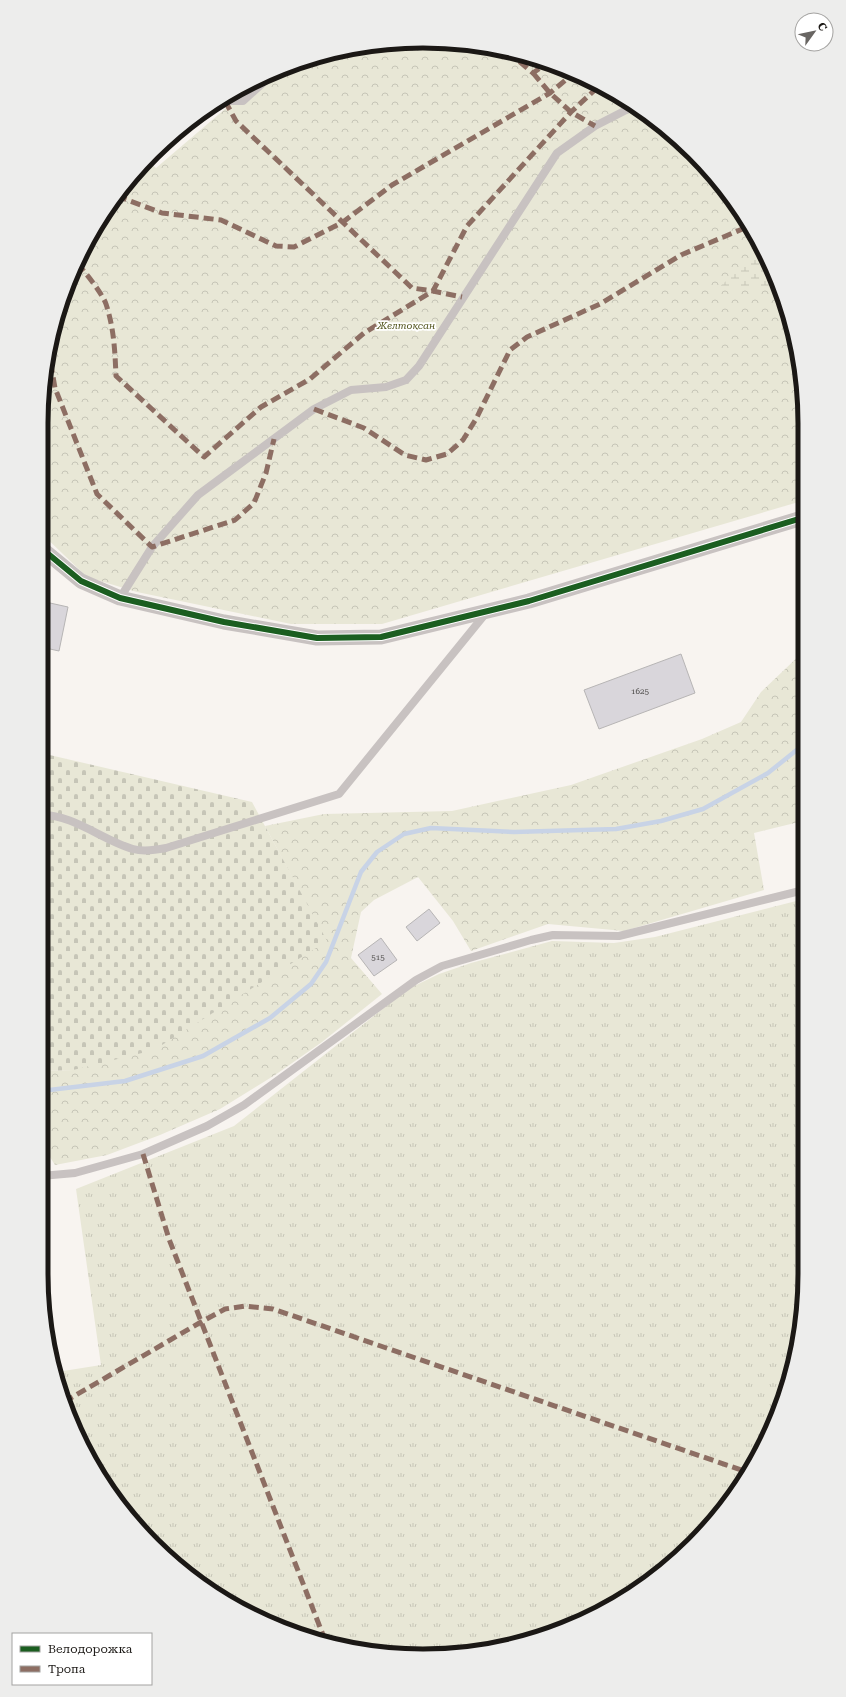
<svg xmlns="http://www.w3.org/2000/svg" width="846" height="1697" font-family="'Roboto Serif',serif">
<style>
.grass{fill:url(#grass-tufts)}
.forest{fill:url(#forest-crowns)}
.wetland{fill:url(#wetland-marsh)}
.cemetery{fill:url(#cemetery-stones)}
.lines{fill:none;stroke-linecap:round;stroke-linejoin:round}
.stream{stroke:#c8d3e6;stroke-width:4.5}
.building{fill:#d9d6db;stroke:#b7b5b5}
.lane{stroke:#c8c2c1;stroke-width:8}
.street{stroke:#c8c2c1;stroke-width:15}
.quiet{stroke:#8d6e63;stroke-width:5;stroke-dasharray:10 5;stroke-linecap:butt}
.cycleway-casing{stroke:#fff;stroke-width:8}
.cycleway{stroke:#1b5e20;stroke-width:6}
.labels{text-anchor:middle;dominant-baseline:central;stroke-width:3.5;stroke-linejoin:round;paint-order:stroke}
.number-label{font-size:8px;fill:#4a4846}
.park-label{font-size:10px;font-style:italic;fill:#52541d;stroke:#fff}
.rim{fill:none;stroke:#1b1815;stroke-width:5}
</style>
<defs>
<pattern id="grass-tufts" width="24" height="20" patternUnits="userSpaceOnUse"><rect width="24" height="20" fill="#e8e7d6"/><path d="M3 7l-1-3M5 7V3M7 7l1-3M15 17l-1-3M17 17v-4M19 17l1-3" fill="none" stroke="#c6c5b7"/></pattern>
<pattern id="forest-crowns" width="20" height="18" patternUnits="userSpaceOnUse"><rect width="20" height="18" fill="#e8e7d6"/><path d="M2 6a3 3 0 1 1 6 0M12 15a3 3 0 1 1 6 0" fill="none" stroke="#c6c5b7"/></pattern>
<pattern id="wetland-marsh" width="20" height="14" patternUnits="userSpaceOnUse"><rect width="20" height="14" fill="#e8e7d6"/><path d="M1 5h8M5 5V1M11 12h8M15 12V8" fill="none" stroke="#c6c5b7"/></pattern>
<pattern id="cemetery-stones" width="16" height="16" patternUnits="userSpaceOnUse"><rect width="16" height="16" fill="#e8e7d6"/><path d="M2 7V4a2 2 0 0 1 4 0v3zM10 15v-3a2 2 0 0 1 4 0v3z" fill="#c6c5b7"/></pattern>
</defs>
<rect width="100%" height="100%" fill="#f8f4f0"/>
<path class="grass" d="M804,899L805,1274L798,1349L776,1420L710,1526L655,1577L592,1617L473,1653L348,1649L232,1605L171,1561L120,1507L61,1397L57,1372L101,1365L76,1189L234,1126L408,989L439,974L471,963L552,941L614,943L655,937Z"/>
<g class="forest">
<path d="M423,41L498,48L569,70L655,120L726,190L776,277L802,373V501L382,624H291L137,592L87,577L41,533V423L48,348L70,277L106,211L147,160L156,168L260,79L277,70L349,48Z"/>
<path d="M803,652V821L754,833L764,890L624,931L548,924L471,951L453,921L418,877L374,900L361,912L351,958L382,994L322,1042L275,1075L220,1109L160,1135L107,1155L55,1165L41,1143V1071L73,1070L326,941L265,826L324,814L452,811L571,785L702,739L741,722L761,692Z"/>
</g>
<path class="wetland" d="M761,252L776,277L780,291L775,287H719Z"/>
<path class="cemetery" d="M41,753L252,802L327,941L154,1050L73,1070L41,1071Z"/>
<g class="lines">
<path class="stream" d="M41,1091L125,1081L203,1056L270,1018L311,984L326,962L361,872L377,852L404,834L431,828L514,832L616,829L661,821L703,809L768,773L803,745"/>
</g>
<g class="building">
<path d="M41,601L68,607L59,651L41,647Z"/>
<path d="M681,654L695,693L599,729L584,690Z"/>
<path d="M429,909L440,923L417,941L406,927Z"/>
<path d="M381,938L397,960L374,976L358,955Z"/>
</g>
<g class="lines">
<g class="lane">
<path d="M223,99L225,101H243L277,70"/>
<path d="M120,598L152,547L198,495L314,409L351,390L386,387L406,380L419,366L557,153L595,126L632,107"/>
<path d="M41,815C72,814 104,841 133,849C144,852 156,850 166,848L339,794L486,613"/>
<path d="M41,1176L75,1173L143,1154L207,1126L244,1105L416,980L442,966L531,940L553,935L619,936L804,890"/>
</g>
<path class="street" d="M41,548L81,581L120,598L224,622L317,638L381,637L529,601L802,518"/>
<g class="quiet">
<path d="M508,52L533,73L547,63"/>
<path d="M533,73L550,93L571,112L595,126"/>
<path d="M225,101L236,121L412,288L433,291L462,297"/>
<path d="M117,196L162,213L221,220L276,246L294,247L343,222L392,185L550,93L574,73"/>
<path d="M77,264C85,271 103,295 106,304C114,328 115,352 116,376L204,457L261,407L310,379L364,333L433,291L467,226L571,112L598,87"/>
<path d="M48,348L55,388L97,494L152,547L235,520L254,503L266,473L274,439"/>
<path d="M314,409L364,428L405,455L426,460L447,454L463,440L476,419L510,350L527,337L600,304L681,255L747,227"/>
<path d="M143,1154L169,1239L325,1640"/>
<path d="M64,1402L201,1322L225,1309L245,1306L273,1309L744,1471"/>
</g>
<defs>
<path id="cycleway" d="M41,548L81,581L120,598L224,622L317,638L381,637L529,601L802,518"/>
</defs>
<use href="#cycleway" class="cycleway-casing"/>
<use href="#cycleway" class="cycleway"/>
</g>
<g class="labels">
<g class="number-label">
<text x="640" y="691">1625</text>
<text x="378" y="957">515</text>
</g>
<g class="park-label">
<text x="406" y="325">Желтоқсан</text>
</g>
</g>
<path d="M0 0H846V1697H0ZM423 48H423A375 375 0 0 1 798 423V1274A375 375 0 0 1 423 1649H423A375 375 0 0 1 48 1274V423A375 375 0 0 1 423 48Z" fill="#ededec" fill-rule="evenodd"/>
<path class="rim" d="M423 48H423A375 375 0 0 1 798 423V1274A375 375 0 0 1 423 1649H423A375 375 0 0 1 48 1274V423A375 375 0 0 1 423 48Z"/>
<rect x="12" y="1633" width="140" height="52" fill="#ffffff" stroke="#a4a3a1"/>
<rect x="20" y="1646" width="20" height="6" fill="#1b5e20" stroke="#a4a3a1"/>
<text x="48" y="1653" font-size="12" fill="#1b1815">Велодорожка</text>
<rect x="20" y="1666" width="20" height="6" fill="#8d6e63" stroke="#a4a3a1"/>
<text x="48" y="1673" font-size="12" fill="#1b1815">Тропа</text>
<g transform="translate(814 32) rotate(57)"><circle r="19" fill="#ffffff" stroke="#a4a3a1"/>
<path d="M0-3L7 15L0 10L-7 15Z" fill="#686562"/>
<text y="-6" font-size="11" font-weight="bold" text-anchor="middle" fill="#1b1815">С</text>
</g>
</svg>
